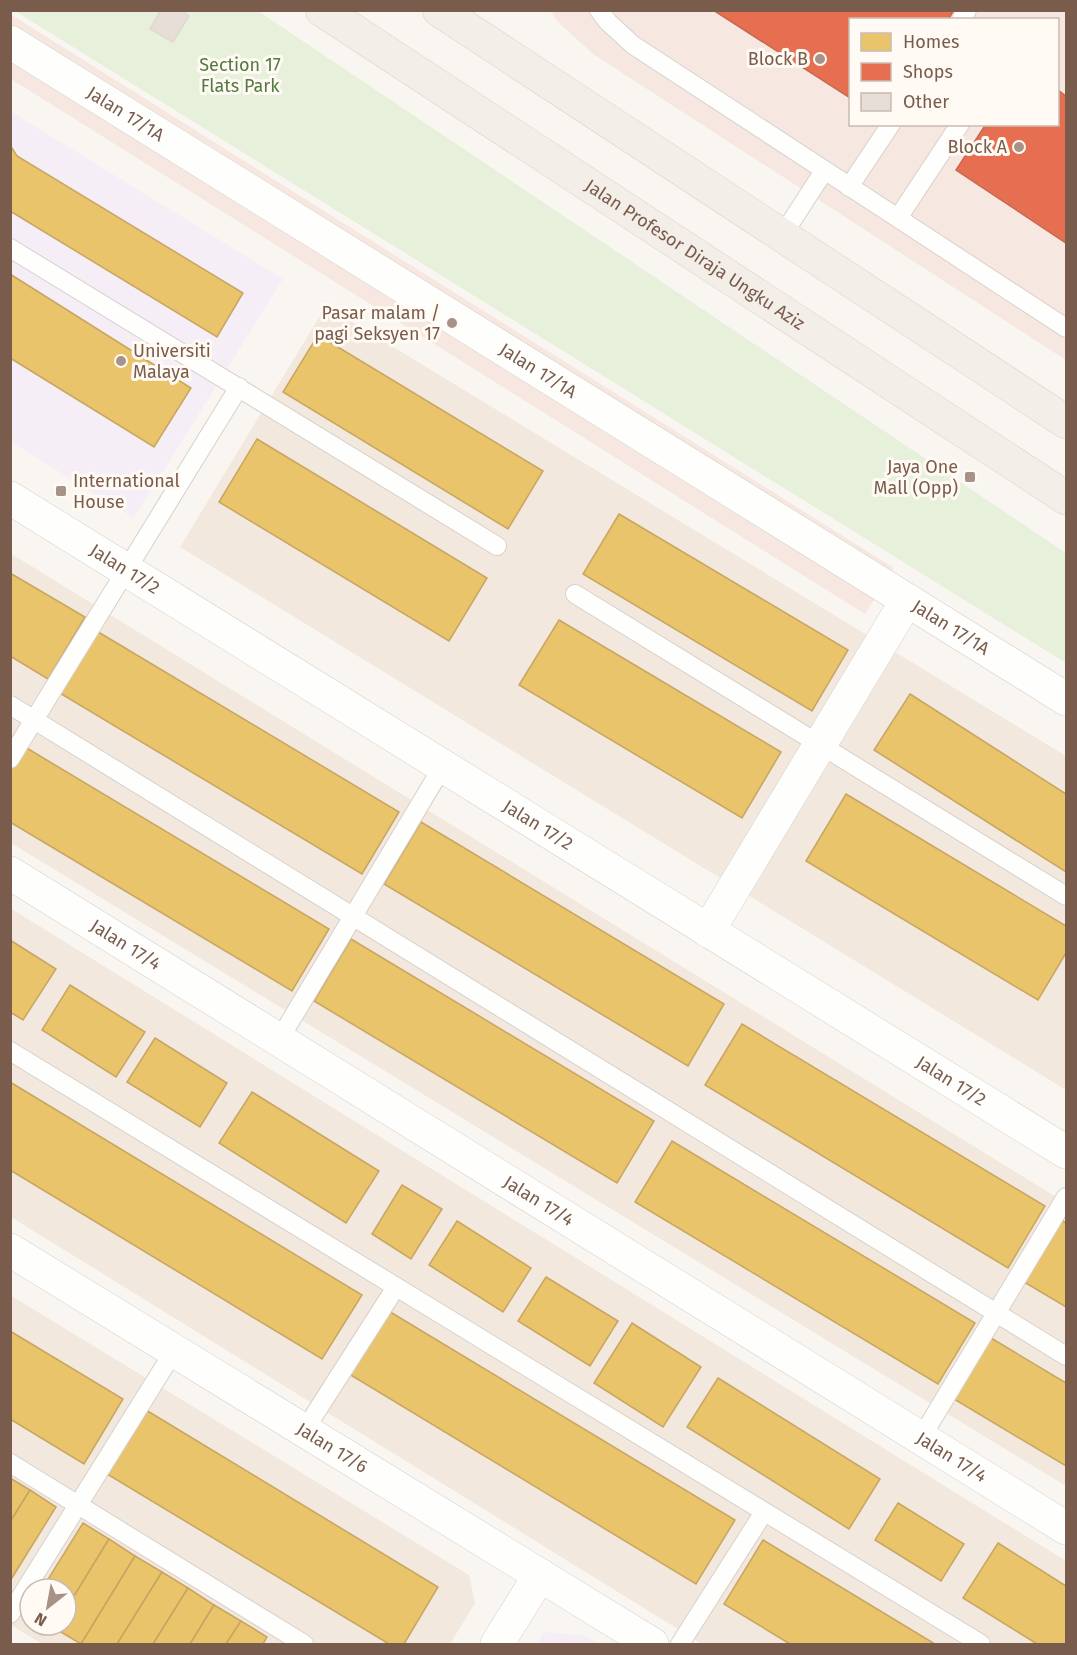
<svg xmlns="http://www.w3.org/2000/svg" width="1077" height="1655" font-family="'Fira Sans',sans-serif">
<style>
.residential{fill:#f2e8de;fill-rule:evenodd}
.commercial{fill:#f6e8e1;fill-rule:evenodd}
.education{fill:#f6eef6}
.green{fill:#e7f0db}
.homes{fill:#e9c46a;stroke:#c8a561;stroke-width:1.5}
.shops{fill:#e76f51;stroke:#c66950;stroke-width:1.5}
.building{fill:#e6ded7;stroke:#e2d8d2;stroke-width:1.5}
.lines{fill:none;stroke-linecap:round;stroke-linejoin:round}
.lane-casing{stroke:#d7d1cb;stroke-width:20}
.street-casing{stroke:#d7d1cb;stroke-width:34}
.primary-casing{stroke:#dad1cc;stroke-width:34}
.lane{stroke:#fefefd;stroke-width:18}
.street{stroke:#fefefd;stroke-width:33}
.primary{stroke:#f3eee8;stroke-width:33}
.poi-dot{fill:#a69286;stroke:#fffaf3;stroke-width:2}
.labels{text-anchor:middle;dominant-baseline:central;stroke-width:6;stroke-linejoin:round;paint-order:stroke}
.poi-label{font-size:18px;fill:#7a5c4d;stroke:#fffaf3;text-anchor:end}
.park-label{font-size:18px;fill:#537a41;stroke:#fffaf3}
.street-label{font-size:18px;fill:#7a5c4d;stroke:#fffaf3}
</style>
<rect width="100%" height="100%" fill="#f9f5f0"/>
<g class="residential">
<path d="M326,306L1066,756V1090L180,547Z"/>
<path d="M10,553L1066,1203V1486L11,843Z"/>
<path d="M10,908L1066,1561V1644H702L11,1217Z"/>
<path d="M10,1295L469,1575L475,1603L450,1644H42L11,1625ZM30,1589H66V1625H30Z"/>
</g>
<g class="commercial">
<path d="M550,11H1066V360L593,54L559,23ZM850,20H1058V124H850Z"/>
<path d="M10,14L894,568L865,614L11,79Z"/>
</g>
<g class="education">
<path d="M10,111L283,279L134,518L11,442Z"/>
<path d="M544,1632L586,1636L599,1644H536Z"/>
</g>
<path class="green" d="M15,11H258L1066,553V663Z"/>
<g class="homes">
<path d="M10,145L17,156L243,293L217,337L10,211Z"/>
<path d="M10,274L191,388L154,447L10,358Z"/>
<path d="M318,335L543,471L508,529L283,392Z"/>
<path d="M257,439L487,578L449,641L219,502Z"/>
<path d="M619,514L848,650L812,711L583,574Z"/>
<path d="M10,573L85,617L48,679L10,656Z"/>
<path d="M559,620L781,752L742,818L519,685Z"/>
<path d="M95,630L399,812L362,874L58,692Z"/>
<path d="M910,694L1066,794V872L874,750Z"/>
<path d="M25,747L329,929L292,991L10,822V771Z"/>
<path d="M846,794L1066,926V953L1038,1000L806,861Z"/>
<path d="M421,822L724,1004L688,1066L384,884Z"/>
<path d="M351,939L654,1121L617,1183L314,1001Z"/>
<path d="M10,940L56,969L23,1020L10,1012Z"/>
<path d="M70,985L145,1032L116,1077L42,1030Z"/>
<path d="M742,1024L1045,1206L1008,1268L705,1085Z"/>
<path d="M155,1038L227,1083L200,1127L127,1082Z"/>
<path d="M10,1082L362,1295L322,1359L10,1170Z"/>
<path d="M252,1092L379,1171L346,1223L219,1143Z"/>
<path d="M672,1141L975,1323L938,1384L635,1202Z"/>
<path d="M402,1185L442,1209L411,1259L372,1234Z"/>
<path d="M1061,1220L1066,1223V1307L1024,1282Z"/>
<path d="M457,1221L531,1268L503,1312L429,1265Z"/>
<path d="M546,1277L618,1321L590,1366L518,1321Z"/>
<path d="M387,1310L735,1520L696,1584L349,1374Z"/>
<path d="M632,1323L701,1367L663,1427L594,1383Z"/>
<path d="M10,1331L123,1399L84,1464L10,1419Z"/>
<path d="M991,1338L1066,1383V1466L954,1399Z"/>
<path d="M718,1378L880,1479L849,1529L687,1427Z"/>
<path d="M146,1410L438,1587L404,1644H389L107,1474Z"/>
<path d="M10,1478L30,1490L10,1522Z"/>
<path d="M30,1490L56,1507L10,1581V1522Z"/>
<path d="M898,1503L964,1544L941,1581L875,1540Z"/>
<path d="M83,1523L109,1539L66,1609V1589H42Z"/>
<path d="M109,1539L135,1556L81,1644L54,1628L56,1625H66V1609Z"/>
<path d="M763,1540L935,1644H790L724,1604Z"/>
<path d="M998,1543L1066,1586V1644H1037L963,1598Z"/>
<path d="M135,1556L162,1572L117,1644H81Z"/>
<path d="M162,1572L188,1588L153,1644H117Z"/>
<path d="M188,1588L214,1605L190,1644H153Z"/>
<path d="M214,1605L241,1621L226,1644H190Z"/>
<path d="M241,1621L267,1637L263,1644H226Z"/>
</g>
<g class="shops">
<path d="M713,10H954L948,20H850V98Z"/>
<path d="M1058,90L1066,96V243L956,170L986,124H1058Z"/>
</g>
<path class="building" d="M161,10H180L189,16L173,42L150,29Z"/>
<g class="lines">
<defs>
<g id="lane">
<path d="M599,10L608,22L633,45L1066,328"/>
<path d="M961,20L967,10"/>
<path d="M849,187L891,124"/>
<path d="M898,218L960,124"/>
<path d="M782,236L824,171"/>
<path d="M10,248L497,546"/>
<path d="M575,594L1066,896"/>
<path d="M10,705L1066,1356"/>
<path d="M10,759L239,387"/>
<path d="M279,1040L443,766"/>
<path d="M10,1051L981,1644"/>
<path d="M304,1431L396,1287"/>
<path d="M921,1438L1066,1197"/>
<path d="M10,1463L304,1644"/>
<path d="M10,1614L174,1351"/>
<path d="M680,1644L764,1512"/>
</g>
<g id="street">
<path id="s1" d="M10,42L1066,699"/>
<path id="s2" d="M10,498L1066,1152"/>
<path id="s3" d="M10,873L1066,1528"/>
<path d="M708,931L907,600"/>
<path id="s4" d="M10,1250L652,1644"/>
<path d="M497,1644L540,1575"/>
</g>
<g id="primary">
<path id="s5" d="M322,10L1066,498"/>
<path d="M439,10L1066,422"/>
</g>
</defs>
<use href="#lane" class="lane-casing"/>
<use href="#street" class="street-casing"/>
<use href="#primary" class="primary-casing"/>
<use href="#lane" class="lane"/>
<use href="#street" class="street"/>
<use href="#primary" class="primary"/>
</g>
<g class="poi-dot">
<circle cx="820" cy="59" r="6"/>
<circle cx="1019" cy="147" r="6"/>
<circle cx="452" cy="323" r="6"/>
<circle cx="121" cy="361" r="6"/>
<rect x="964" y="471" width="12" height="12" rx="3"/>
<rect x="55" y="485" width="12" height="12" rx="3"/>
</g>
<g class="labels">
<g class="poi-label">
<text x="808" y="59">Block B</text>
<text x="1007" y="147">Block A</text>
<text x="440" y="313">Pasar malam /<tspan x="440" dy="21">pagi Seksyen 17</tspan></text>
<text x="133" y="351" text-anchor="start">Universiti<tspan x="133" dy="21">Malaya</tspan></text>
<text x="958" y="467">Jaya One<tspan x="958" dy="21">Mall (Opp)</tspan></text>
<text x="73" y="481" text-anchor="start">International<tspan x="73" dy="21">House</tspan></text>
</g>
<g class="park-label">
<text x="240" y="65">Section 17<tspan x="240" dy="21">Flats Park</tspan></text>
</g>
<g class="street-label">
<text stroke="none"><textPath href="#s1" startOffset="136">Jalan 17/1A</textPath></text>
<text stroke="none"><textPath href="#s5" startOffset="446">Jalan Profesor Diraja Ungku Aziz</textPath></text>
<text stroke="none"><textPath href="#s1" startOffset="622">Jalan 17/1A</textPath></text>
<text stroke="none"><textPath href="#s2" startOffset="135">Jalan 17/2</textPath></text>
<text stroke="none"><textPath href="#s1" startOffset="1108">Jalan 17/1A</textPath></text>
<text stroke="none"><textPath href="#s2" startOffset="621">Jalan 17/2</textPath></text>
<text stroke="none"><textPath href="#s3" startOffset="136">Jalan 17/4</textPath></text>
<text stroke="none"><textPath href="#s2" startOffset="1107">Jalan 17/2</textPath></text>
<text stroke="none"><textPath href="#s3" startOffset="622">Jalan 17/4</textPath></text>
<text stroke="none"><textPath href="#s4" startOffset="378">Jalan 17/6</textPath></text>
<text stroke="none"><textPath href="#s3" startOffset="1108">Jalan 17/4</textPath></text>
</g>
</g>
<rect width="1077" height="1655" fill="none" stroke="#7a5c4d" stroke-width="24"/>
<rect x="849" y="18" width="210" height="108" fill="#fffaf3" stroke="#cabbb1" stroke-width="1.5"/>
<rect x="861" y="33" width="30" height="18" fill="#e9c46a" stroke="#cabbb1" stroke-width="1.5"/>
<text x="903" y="48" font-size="18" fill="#7a5c4d">Homes</text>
<rect x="861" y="63" width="30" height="18" fill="#e76f51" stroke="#cabbb1" stroke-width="1.5"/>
<text x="903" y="78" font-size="18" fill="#7a5c4d">Shops</text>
<rect x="861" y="93" width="30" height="18" fill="#e6ded7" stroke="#cabbb1" stroke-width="1.5"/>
<text x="903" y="108" font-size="18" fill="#7a5c4d">Other</text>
<g transform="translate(48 1607) rotate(211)"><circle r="28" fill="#fffaf3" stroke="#cabbb1" stroke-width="1.5"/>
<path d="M0-4.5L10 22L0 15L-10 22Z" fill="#a69286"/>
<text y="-9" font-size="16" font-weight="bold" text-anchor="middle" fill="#7a5c4d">N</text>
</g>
</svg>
